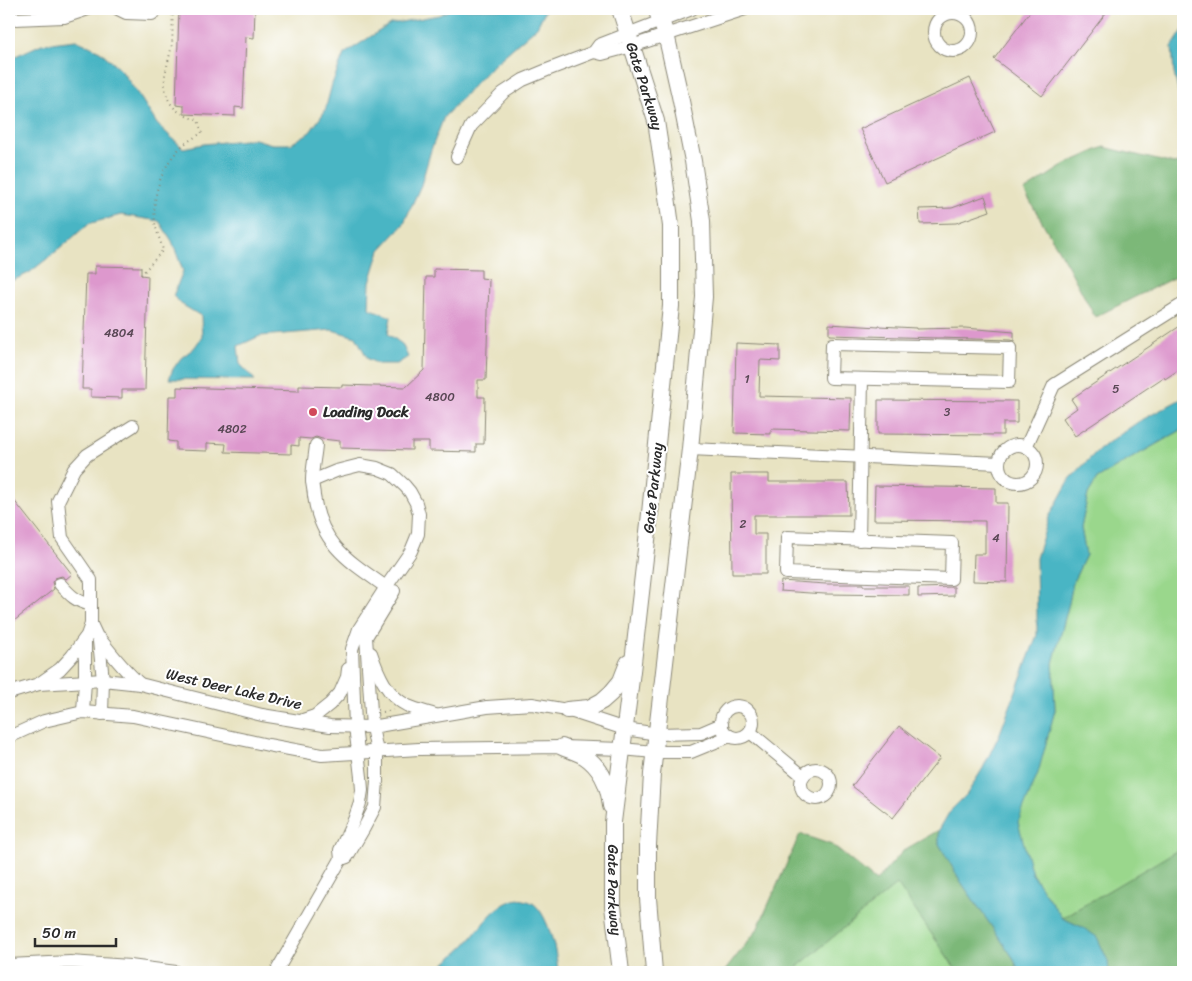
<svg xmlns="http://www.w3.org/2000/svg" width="1192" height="981" font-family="Sriracha,sans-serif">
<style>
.green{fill:#9ad78c;stroke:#62815c}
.forest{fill:#7bb878;stroke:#537252}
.water{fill:#48b5c4;stroke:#3a7078}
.building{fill:#dd98cd}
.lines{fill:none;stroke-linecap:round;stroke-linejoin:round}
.minor-casing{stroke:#8a8776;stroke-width:14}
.major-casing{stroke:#8a8776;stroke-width:18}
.path{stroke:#8a8776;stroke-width:2;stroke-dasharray:1 4;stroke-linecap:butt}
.minor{stroke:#fff;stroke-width:12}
.major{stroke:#fff;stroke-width:16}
.poi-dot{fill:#d1495b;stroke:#fff;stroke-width:2}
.labels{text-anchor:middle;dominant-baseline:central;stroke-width:4;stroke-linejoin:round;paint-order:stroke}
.number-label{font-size:12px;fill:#584654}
.street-label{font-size:15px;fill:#2b2b2b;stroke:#fff}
.poi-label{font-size:15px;font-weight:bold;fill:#2b2b2b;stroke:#fff;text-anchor:start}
</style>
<rect width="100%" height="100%" fill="#fff"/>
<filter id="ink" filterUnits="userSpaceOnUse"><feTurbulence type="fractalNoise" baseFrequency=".02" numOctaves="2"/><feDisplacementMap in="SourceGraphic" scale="10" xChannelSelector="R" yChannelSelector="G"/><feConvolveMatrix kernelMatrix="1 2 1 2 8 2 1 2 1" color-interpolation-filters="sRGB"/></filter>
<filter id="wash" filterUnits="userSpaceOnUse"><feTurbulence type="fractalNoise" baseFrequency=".0096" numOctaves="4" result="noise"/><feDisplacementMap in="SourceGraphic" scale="20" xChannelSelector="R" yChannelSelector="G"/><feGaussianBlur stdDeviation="1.12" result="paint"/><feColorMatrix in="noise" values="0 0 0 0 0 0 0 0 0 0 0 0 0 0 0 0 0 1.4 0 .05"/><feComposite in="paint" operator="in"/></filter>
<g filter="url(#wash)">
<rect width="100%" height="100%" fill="#e8e3c2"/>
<g class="green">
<path d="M1183,429V848L1062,918L1032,874L1017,822L1036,777L1055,710L1053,664L1069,603L1073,582L1086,555L1081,528L1088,494L1097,479L1130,459Z"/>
<path d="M897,883L958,972H791Z"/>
</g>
<g class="forest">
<path d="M1104,147L1174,164L1183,162V273L1095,317L1068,266L1024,191L1066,164Z"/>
<path d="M939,830V844L961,882L1014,959L1019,972H958L897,884L791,972H724L757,930L800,834L832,845L876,881L904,850Z"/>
<path d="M1183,847V972H1109L1108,961L1082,927L1062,918Z"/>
</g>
<g class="water">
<path d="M452,9H546L537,27L489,69L444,117L431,150L421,185L403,225L380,250L370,282L369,308L391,317L388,334L402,344L408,357L397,364H378L368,359L356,337L332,330L260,336L238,346L240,364L255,380L169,379L173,369L181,358L194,348L202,337L201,316L181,304L173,296L183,271L172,241L159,221L121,215L88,224L62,247L29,273L9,282V59L42,44L76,40L100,51L121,70L142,100L157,124L183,148L204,144L255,139L272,144H291L310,132L325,111L332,84L344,54L370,37L390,24L439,15Z"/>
<path d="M1183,30V113L1174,73L1172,47Z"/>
<path d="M1183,398V429L1130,459L1097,479L1088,494L1081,528L1086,555L1073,582L1069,603L1053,663L1055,710L1038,773L1018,822L1032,874L1062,918L1082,927L1097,937L1108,961L1109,972H1019L1014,959L961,882L939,844V830L950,811L967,794L983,768L1000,733L1037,635V612L1036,558L1049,517L1070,479L1099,449L1138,422Z"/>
<path d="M519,899C524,900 530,901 534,904C549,916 557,954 558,972H435C445,963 455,955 464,946C481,929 493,903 519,899Z"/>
</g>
<g id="blocks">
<g class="building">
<path d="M179,9H255L254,38L246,37L243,108L235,107V116L184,114V106L176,105Z"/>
<path d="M1032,9H1109L1042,96L994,59Z"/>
<path d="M970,78L995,132L885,182L860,129Z"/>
<path d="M985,196L990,211L956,223L920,224L919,209L952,208Z"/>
<path d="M95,266L141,267V275L148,276L145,390H122V398L91,397V389H82L86,274H95Z"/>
<path d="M434,269L481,270V278L489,279L486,380H478V397H485L484,444H476V452L429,451V442H412V450L340,448V441L322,439L316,437L311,439L299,438V446L291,445V454L225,452L226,444L207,443V451L176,450V442L168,441L169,396H177V387L299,391V386L342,387V385L406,387L424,370L426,277H434Z"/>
<path d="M829,324L879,327V326L916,328V329L965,328L1014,332V341L1010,340L829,335Z"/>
<path d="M1183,324V367L1165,379L1164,377L1075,436L1063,418L1077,408L1071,399Z"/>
<path d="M736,343L780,345V361L760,360L759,396L851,398L850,431L771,429V434L734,433Z"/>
<path d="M878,400L1017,401V423H1003V435L878,434Z"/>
<path d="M731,474H769V482H848L849,515H754V534H766V574H732Z"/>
<path d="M875,486L996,488V503H1008L1007,582L973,581L974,554H985V521L874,520Z"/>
<path d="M9,494L72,574L66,579L62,576L55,578L52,582L54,589L9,625Z"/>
<path d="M781,581L826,584H863V586H909V595L825,594L780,591Z"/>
<path d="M954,587V596L918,597V588Z"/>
<path d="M899,726L940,758L893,818L852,786Z"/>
</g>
</g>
</g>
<g filter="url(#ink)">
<use href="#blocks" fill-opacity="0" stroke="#8a8776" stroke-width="1"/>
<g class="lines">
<defs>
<g id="minor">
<path d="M118,9L126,13L152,14L157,9"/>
<circle cx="953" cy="32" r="19"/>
<path d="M9,18L15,19L64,17L88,9"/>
<path d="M594,52L602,54L632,46L745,9"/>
<path d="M457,157L471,126L503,93L523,80L547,70L594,52L599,45L692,9"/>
<path d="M832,344L1010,348L1009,382L831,378Z"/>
<path d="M316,445C315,457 312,469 312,480C312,485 314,491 314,496C321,545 349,561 386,587"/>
<circle cx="1018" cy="464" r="19"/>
<path d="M1026,447L1054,385L1183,304"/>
<path d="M690,449L999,463"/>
<path d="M312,481L336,471L360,465L377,468L392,474L405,486L410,492L416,503L419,514L418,534L411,551L386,587L359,629L352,649L355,726L361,777L362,790L360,803L354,820L340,850L341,859L347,857L364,828L375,807L377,781V752L372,727L366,637L394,591"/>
<path d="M787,537L952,543L951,579L786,573Z"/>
<path d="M859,540L862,379"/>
<path d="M60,584C70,595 75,601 91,605"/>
<path d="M91,624V580L62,538L58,501L74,469L87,455L133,426"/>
<path d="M100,639C113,656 124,670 140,684"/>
<path d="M371,653C378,674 387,696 408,706C417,710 426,712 435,715"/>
<path d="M40,683L60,669L72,656L85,638"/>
<path d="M9,693L39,684L103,680L140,684L262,715L330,726L372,727L487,707L532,704L567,710L625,729L658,734L701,733L722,724"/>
<circle cx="737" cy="722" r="16"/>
<path d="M83,712L85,681V641L91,624L99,641L103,680L102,714"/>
<path d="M303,720L315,716L330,704L340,693L347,677L348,669"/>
<path d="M750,732L803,776"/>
<path d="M9,737L44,721L83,712L133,716L268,745L322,755L419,749L562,747L622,749L654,752H691L730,736"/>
<circle cx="816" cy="784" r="15"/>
<path d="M9,965L70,962L130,966L176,972"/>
<path d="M276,972L341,859"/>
</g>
<g id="major">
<path id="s1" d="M620,9L656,121L663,167L671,226V306L649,523L632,671L613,822V906L621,972"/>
<path d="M567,710L589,708L602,701L611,693L621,681L628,663"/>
<path d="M562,747C569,750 577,752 584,756C601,767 609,786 611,806"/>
<path d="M654,972L648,898V845L652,774L690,449L704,297L702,221L693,161L680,96L666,34L656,9"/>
</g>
</defs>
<use href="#minor" class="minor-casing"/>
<use href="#major" class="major-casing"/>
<g class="path">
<path d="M141,275L163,250C161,243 158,235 156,228C150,199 161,166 182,146C188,141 195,137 202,133L198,120C174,114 163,101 165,75C167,65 170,55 172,44C173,33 172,20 173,9"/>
<path d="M383,712L393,710"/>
</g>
<use href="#minor" class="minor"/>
<use href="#major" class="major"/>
</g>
</g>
<circle class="poi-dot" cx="313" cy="412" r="5"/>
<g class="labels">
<g class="number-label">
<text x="119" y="333">4804</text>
<text x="747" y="379">1</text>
<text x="1116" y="389">5</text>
<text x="440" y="397">4800</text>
<text x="947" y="412">3</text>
<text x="232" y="429">4802</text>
<text x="743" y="524">2</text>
<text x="996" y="538">4</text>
</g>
<g class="street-label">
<text stroke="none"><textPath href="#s1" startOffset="81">Gate Parkway</textPath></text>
<text transform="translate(653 488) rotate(-84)">Gate Parkway</text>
<text transform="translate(234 689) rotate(13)">West Deer Lake Drive</text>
<text stroke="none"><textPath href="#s1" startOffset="891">Gate Parkway</textPath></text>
</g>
<g class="poi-label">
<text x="323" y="412">Loading Dock</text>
</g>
</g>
<rect width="1192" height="981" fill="none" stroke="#fff" stroke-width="30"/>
<path d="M35 938v8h81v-8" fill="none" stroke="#2b2b2b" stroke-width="2.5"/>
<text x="42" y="938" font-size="15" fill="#2b2b2b" stroke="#ffffff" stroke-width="4" paint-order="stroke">50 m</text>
</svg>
